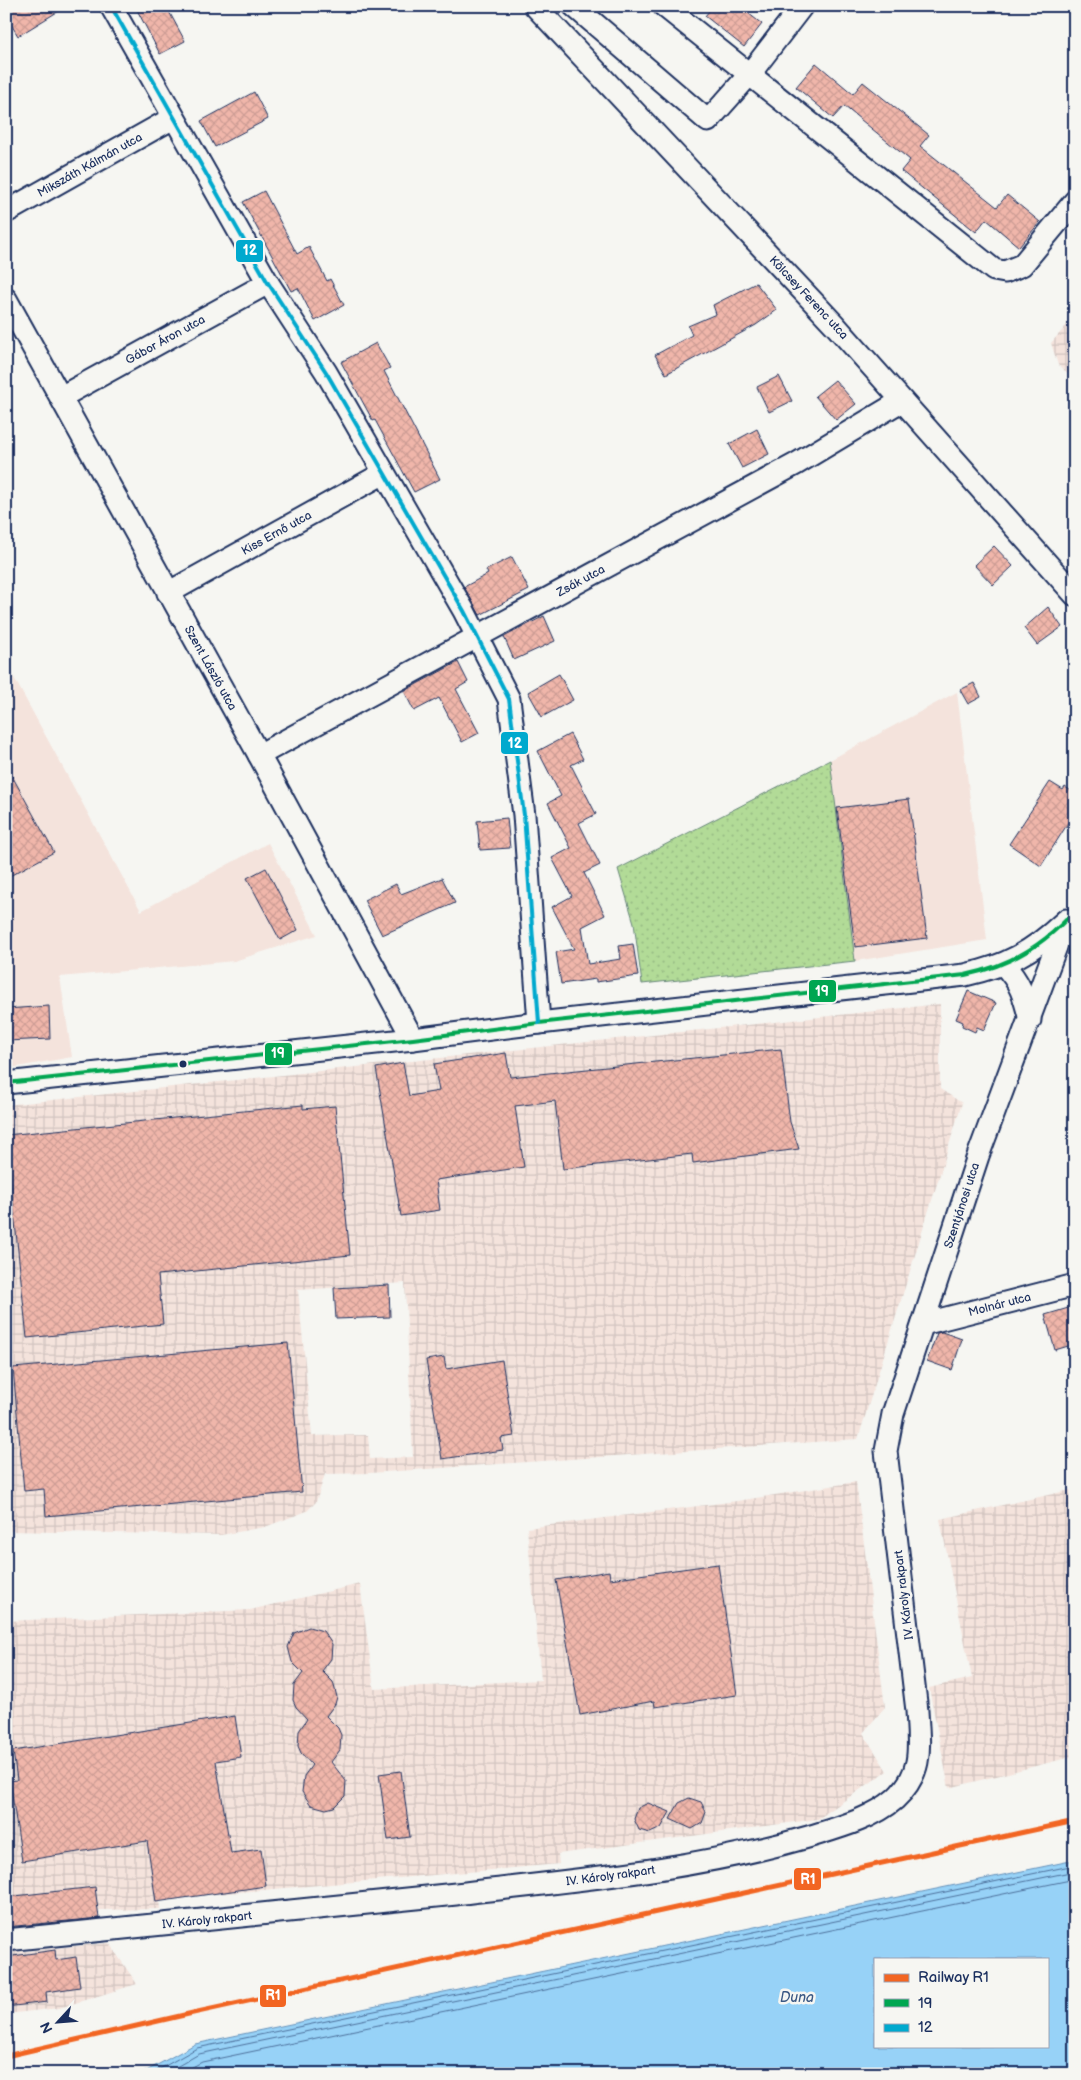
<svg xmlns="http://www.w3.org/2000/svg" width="1081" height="2080" font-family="'Balsamiq Sans',sans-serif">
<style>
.built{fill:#f4e3dc}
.industrial{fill:url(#industrial-grid);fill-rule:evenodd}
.grass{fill:url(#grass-dots);stroke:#66857a}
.water{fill:#97d2f7;stroke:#6591ba;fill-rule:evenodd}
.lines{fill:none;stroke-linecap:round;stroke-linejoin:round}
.shore{stroke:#4d709b;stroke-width:1}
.building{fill:url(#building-cross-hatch);stroke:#1b2f5e}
.minor-casing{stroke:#1b2f5e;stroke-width:25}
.minor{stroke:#f6f6f2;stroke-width:21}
.bus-1-casing{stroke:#f6f6f2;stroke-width:8}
.bus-2-casing{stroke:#f6f6f2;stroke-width:8}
.bus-1{stroke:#00a651;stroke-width:4}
.bus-2{stroke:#00a9ce;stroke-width:4}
.rail-1-casing{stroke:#f6f6f2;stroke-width:9}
.rail-1{stroke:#f26522;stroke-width:5}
.bus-dot{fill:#1b2f5e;stroke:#f6f6f2;stroke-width:2}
.labels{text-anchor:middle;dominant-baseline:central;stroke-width:5;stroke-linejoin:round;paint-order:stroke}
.street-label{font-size:12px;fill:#1b2f5e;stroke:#f6f6f2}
.water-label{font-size:14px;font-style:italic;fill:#3a5884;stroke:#f6f6f2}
.line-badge{stroke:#f6f6f2;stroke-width:2}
.badge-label{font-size:14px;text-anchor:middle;font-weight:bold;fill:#fff}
</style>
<defs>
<pattern id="industrial-grid" width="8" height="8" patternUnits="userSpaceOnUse" patternTransform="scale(1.25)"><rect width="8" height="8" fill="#f4e3dc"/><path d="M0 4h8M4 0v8" fill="none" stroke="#d1c3bf"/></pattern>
<pattern id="grass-dots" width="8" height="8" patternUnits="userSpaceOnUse" patternTransform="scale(1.25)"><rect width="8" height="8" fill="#b2db97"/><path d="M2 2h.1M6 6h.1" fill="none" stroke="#98bc85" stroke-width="1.8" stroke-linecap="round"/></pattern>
<pattern id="building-cross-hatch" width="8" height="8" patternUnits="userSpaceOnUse" patternTransform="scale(1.25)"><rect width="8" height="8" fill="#f0b6aa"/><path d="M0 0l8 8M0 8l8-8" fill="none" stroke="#cd9d95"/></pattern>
</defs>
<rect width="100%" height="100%" fill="#f6f6f2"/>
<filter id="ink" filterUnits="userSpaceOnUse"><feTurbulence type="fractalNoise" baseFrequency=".02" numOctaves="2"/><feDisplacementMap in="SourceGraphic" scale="10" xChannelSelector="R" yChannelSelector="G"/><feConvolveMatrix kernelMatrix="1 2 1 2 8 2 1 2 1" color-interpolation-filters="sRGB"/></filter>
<g filter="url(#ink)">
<g class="built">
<path d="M6,663L141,911L268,843L317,935L234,961L60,977L72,1057L6,1069Z"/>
<path d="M957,692L987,940L855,961L830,760Z"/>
</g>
<g class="industrial">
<path d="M1075,316V379L1058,365L1051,343Z"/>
<path d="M940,1004V1089L962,1103L858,1439L370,1473L325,1474L316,1502L307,1511L265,1527L221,1535L6,1531V1105ZM405,1283L413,1457L370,1459L368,1435L312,1436L298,1290Z"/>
<path d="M856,1482L885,1707L863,1733L887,1771L818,1819L558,1854L559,1864L159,1899L160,1909L99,1910V1916L6,1926V1621L250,1610L360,1584L374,1689L541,1680L527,1528L737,1501Z"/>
<path d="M1075,1489V1756L949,1788L929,1688L972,1678L940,1519Z"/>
<path d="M109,1943L137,1984L59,2008L6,2014V1953Z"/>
</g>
<path class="grass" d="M830,760L855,961L642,984L634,923L618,869Z"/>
<path class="water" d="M1075,1860V2074H141L195,2044ZM875,1959H1047V2046H875Z"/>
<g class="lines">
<g class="shore">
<path d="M151,2074L197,2048L1075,1865"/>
<path d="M164,2074L199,2054L1075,1871"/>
<path d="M179,2074L202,2062L1075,1879"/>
</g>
</g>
<g class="building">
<path d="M6,6H67L18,36L6,16Z"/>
<path d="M135,6H166L185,41L160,54Z"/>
<path d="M713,6H739L762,24L744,47L705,16Z"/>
<path d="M816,63L853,94L863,82L929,135L920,146L997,207L1007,195L1040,222L1019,247L986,219L976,232L901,171L910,160L844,106L833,118L796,87Z"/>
<path d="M254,92L268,119L215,147L201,121Z"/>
<path d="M264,191L297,254L309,247L327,281L330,279L344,305L315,321L298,288L291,291L243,202Z"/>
<path d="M756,283L777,310L756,325L666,374L655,355L692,335L688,326L716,314L713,305Z"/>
<path d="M376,343L390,368L384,371L440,479L414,492L375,420L373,421L341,362Z"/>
<path d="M779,376L792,401L769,412L757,387Z"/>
<path d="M835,380L856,404L836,420L815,396Z"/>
<path d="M757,429L769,454L742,468L729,444Z"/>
<path d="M994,546L1013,566L993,585L974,565Z"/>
<path d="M512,557L529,590L480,615L464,587L488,574L486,570Z"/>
<path d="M1048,607L1062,627L1037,645L1024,628Z"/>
<path d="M544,616L555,641L514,660L504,637Z"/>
<path d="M458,662L468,682L456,689L479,733L462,742L439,698L414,711L404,691Z"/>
<path d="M559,674L573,700L542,717L528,692Z"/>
<path d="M974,683L981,697L968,704L960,690Z"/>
<path d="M570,734L583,759L571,765L596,814L579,823L600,865L584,873L605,915L582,927L588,964L621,959L619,946L633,944L638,976L596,982V979L561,984L556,952L574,949L552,907L572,896L552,858L571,848L548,803L561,796L538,751Z"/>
<path d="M6,765L54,852L6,878Z"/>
<path d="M1050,782L1063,790L1065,787L1075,793V812L1041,866L1009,844Z"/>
<path d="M909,799L927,938L855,947L837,808Z"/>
<path d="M507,818L510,848L480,850L477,821Z"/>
<path d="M266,868L298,930L280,940L247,878Z"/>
<path d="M442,878L455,903L382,935L364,900L396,884L401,894Z"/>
<path d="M968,991L996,1003L984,1030L977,1027L975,1032L962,1026L963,1022L956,1019Z"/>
<path d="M49,1006L50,1039L6,1041V1009Z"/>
<path d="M781,1049L790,1122L799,1149L693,1163L692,1154L563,1169L555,1101L515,1106L524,1167L436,1180L440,1210L401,1216L376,1068L403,1063L409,1096L439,1091L434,1064L506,1053L510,1077Z"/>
<path d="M303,1105V1109L335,1106L350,1255L158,1275L163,1324L27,1338L6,1135Z"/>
<path d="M389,1285L390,1317L336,1319L334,1288Z"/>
<path d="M1075,1306V1344L1055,1350L1045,1315Z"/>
<path d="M942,1332L962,1339L952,1370L927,1361L937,1333Z"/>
<path d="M288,1343L302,1492L46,1516L44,1489L24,1491L13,1368Z"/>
<path d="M444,1357L446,1369L502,1360L514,1436L501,1438L503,1450L442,1459L426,1360Z"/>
<path d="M718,1564L737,1695L655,1707L654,1701L580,1715L556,1580L609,1571L610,1579Z"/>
<path d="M309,1627L323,1631L332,1644L331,1659L322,1671L333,1682L337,1697L335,1704L326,1716L338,1728L341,1735L340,1750L331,1762L346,1781L345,1796L334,1807L326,1809L311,1805L302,1792L304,1776L312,1765L301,1753L298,1746L299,1731L307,1719L296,1707L293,1700L294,1685L303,1673L292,1662L288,1647L294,1633Z"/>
<path d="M235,1716L241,1757L216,1761L231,1853L261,1849L266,1886L156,1902L147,1841L22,1861L10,1781L17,1780L13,1751Z"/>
<path d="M401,1771L410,1837L388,1840L379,1774Z"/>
<path d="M689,1798L701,1802L706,1812L702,1823L692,1829L670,1819L679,1803Z"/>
<path d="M648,1803L670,1812L661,1828L650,1833L639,1830L634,1819L638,1808Z"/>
<path d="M95,1887L99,1918L6,1927V1897Z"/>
<path d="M55,1950L56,1960L76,1957L80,1987L46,1992L47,2002L6,2007V1957Z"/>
</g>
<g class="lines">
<defs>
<g id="minor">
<path d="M111,6L268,283L326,372L464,611L509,699L524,815L539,1023"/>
<path id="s1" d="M535,6L834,324L1075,595"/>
<path d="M574,6L708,121L749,75L802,6"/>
<path d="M664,6L994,270L1005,272L1022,265L1075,201"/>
<path id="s2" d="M6,212L173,118"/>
<path id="s3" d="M6,299L259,755L413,1039"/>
<path id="s4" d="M61,397L268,283"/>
<path id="s5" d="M168,593L384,473"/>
<path id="s6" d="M259,755L796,464L901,401"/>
<path d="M1003,964C1021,983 1024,996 1030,1020"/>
<path d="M6,1083L413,1039L539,1023L965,975C1006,966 1032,952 1063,923"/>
<path id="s7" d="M923,1324L1075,1285"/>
<path id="s8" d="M6,1940C156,1925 306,1910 456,1894C575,1880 693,1870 808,1837C837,1828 872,1819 895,1799C924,1772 919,1747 917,1711L886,1451L893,1414L978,1156L1066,920"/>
</g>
</defs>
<use href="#minor" class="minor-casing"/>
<use href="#minor" class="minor"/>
<defs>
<path id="bus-1" d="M6,1083L413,1039L539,1023L965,975C1010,966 1045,945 1075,910"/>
<path id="bus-2" d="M111,6L268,283L326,372L464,611L509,699L524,815L539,1023"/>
</defs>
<use href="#bus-1" class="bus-1-casing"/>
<use href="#bus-2" class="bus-2-casing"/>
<use href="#bus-1" class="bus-1"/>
<use href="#bus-2" class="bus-2"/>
<defs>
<path id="rail-1" d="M6,2056L193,2013L1075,1821"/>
</defs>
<use href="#rail-1" class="rail-1-casing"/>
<use href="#rail-1" class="rail-1"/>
</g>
</g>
<circle class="bus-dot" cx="183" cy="1064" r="4.5"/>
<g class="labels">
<g class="street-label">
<text stroke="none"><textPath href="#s2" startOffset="96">Mikszáth Kálmán utca</textPath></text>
<text stroke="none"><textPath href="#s1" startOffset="400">Kölcsey Ferenc utca</textPath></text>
<text stroke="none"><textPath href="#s4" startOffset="119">Gábor Áron utca</textPath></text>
<text stroke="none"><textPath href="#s5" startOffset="124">Kiss Ernő utca</textPath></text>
<text stroke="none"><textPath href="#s6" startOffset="366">Zsák utca</textPath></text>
<text stroke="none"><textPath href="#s3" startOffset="422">Szent László utca</textPath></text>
<text stroke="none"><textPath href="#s8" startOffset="1519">Szentjánosi utca</textPath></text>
<text stroke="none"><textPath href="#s7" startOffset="79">Molnár utca</textPath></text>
<text transform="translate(904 1595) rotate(-97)">IV. Károly rakpart</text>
<text stroke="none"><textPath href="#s8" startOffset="608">IV. Károly rakpart</textPath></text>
<text stroke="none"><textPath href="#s8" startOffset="202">IV. Károly rakpart</textPath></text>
</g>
<g class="water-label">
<text x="797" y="1997">Duna</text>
</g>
</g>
<g class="line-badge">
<rect x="235" y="239" width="29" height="24" rx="5" fill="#00a9ce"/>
<rect x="500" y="731" width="29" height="24" rx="5" fill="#00a9ce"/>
<rect x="808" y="979" width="29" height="24" rx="5" fill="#00a651"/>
<rect x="264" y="1042" width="29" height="24" rx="5" fill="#00a651"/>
<rect x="793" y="1867" width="29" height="24" rx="5" fill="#f26522"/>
<rect x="259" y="1984" width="28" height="24" rx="5" fill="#f26522"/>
</g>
<g class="badge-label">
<text x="250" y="255">12</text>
<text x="515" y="748">12</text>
<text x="822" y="996">19</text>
<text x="278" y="1058">19</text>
<text x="808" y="1884">R1</text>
<text x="273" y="2000">R1</text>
</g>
<rect width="1081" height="2080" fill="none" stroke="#f6f6f2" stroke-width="25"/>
<rect x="12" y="12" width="1056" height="2055" fill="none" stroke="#1b2f5e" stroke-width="2" filter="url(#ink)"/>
<rect x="874" y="1958" width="175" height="90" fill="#f6f6f2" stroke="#9ea6b7"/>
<rect x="884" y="1974" width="25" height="8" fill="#f26522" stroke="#9ea6b7"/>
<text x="918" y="1982" font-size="15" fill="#1b2f5e">Railway R1</text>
<rect x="884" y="1999" width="25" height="8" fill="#00a651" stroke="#9ea6b7"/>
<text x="918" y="2008" font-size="15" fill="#1b2f5e">19</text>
<rect x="884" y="2024" width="25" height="8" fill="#00a9ce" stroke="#9ea6b7"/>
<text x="918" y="2032" font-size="15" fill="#1b2f5e">12</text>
<g transform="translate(58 2022) rotate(244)" stroke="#f6f6f2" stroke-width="4" paint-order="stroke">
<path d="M0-4L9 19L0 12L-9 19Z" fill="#1b2f5e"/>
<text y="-8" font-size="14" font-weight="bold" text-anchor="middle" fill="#1b2f5e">N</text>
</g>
</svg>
